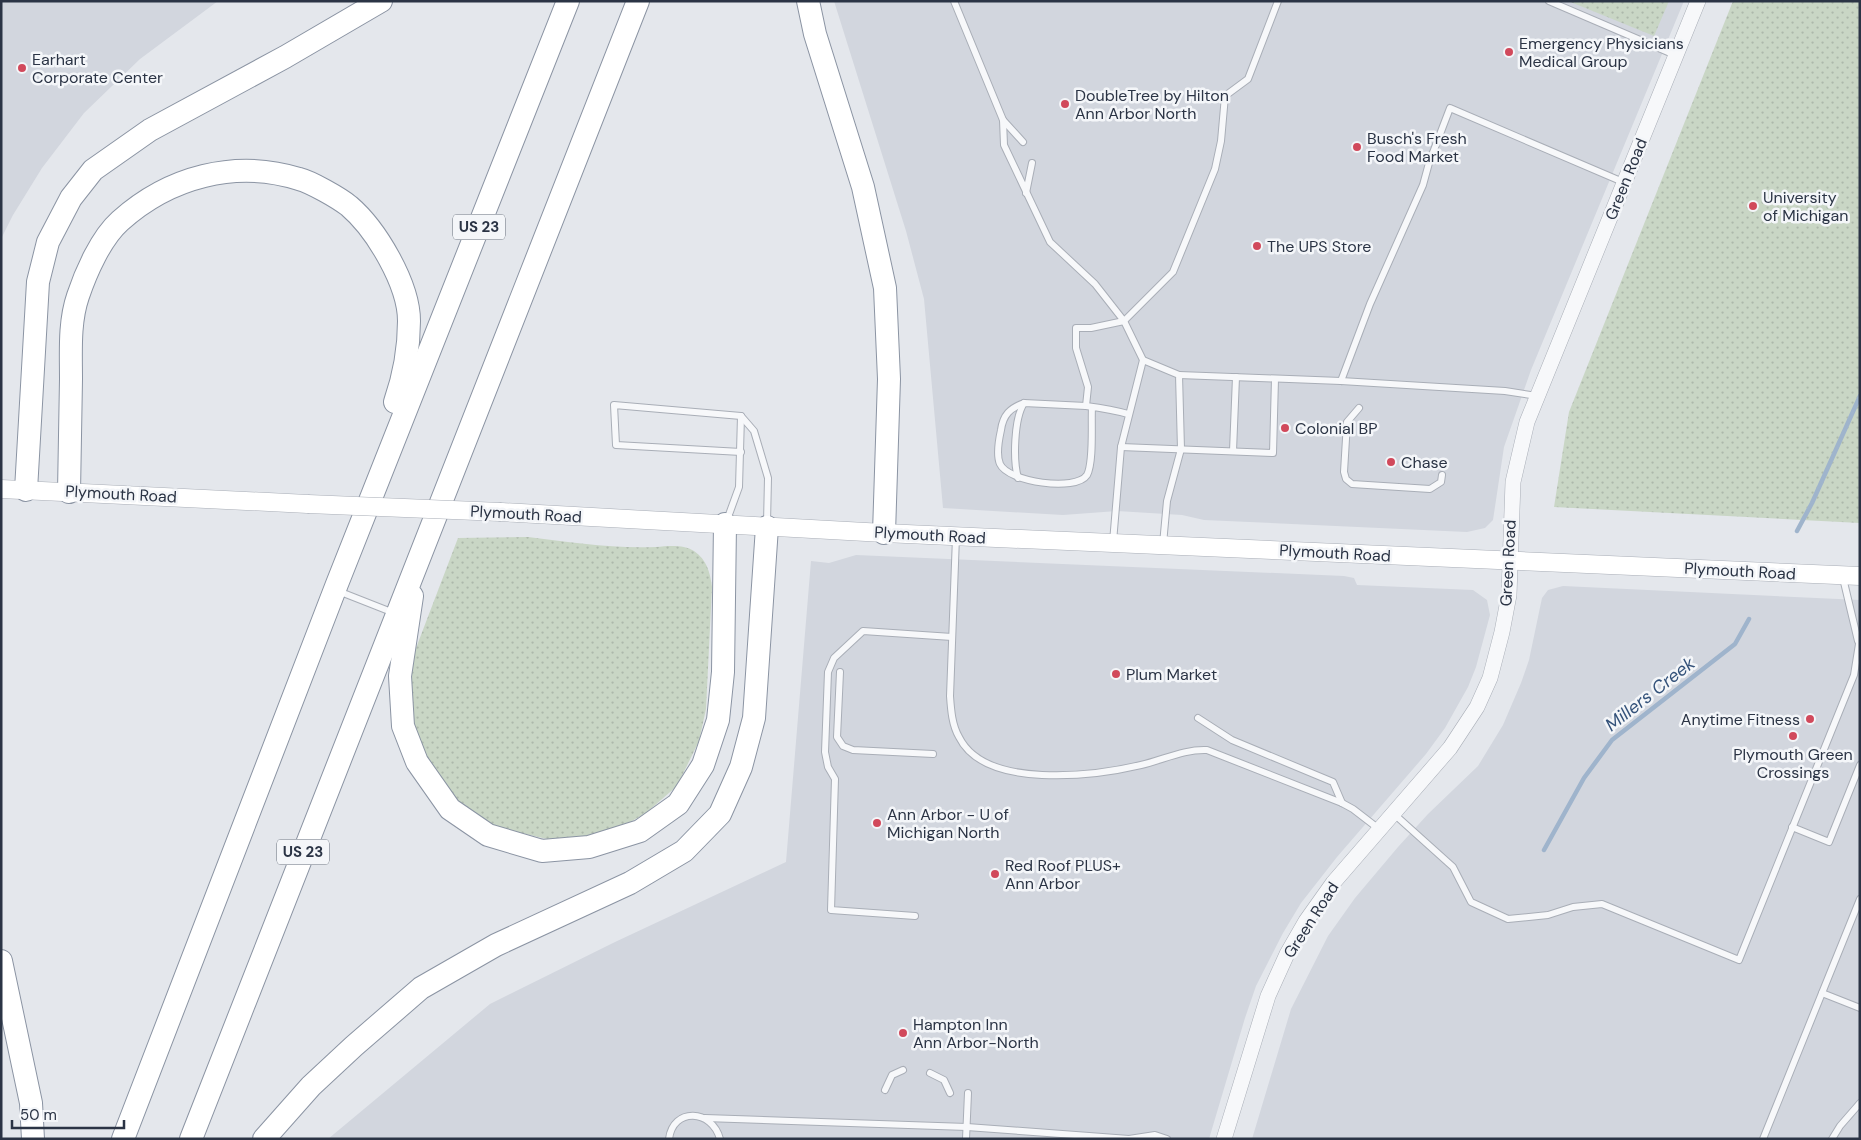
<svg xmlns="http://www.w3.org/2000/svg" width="1861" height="1140" font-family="'DM Sans',sans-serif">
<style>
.built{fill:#d2d6de}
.grass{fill:url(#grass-dots)}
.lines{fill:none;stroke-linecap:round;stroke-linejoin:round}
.stream{stroke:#9fb4cc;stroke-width:4.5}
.service-casing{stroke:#a9aeb7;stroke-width:8}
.tertiary-casing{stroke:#a9aeb7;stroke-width:16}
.secondary-casing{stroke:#a9aeb7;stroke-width:19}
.motorway-casing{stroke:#8b94a3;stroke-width:24}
.service{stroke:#f7f8fa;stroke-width:6}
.tertiary{stroke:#f7f8fa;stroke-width:15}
.secondary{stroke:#fff;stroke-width:18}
.motorway{stroke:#fff;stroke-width:22}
.secondary-bridge-casing{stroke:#a9aeb7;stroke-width:19;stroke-linecap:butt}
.secondary-bridge{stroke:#fff;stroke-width:18}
.poi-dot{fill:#d1495b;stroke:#f4f6f9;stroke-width:2}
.labels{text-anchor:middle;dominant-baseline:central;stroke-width:5;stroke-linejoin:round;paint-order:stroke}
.shield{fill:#f4f6f9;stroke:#676e7b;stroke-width:1}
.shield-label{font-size:15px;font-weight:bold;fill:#2b3445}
.poi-label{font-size:16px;fill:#2b3445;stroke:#f4f6f9;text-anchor:start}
.street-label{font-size:16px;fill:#2b3445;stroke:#f4f6f9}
.water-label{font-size:18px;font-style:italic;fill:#34527a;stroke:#f4f6f9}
</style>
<defs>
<pattern id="grass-dots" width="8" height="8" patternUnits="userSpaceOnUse" patternTransform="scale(1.25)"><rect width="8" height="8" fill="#c9d6c5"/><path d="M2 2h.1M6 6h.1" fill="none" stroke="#adb8ab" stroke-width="1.8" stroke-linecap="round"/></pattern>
</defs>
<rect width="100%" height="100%" fill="#e4e7ec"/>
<g class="built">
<path d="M1,1H218L140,59L84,113L42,168L13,215L1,239Z"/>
<path d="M834,1H1684L1531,370L1504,447L1493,520L1485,528L1467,532L1204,520L1182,515L1117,511L1063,515L943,508L924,299L906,231Z"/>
<path d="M856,555L1344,576L1354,578L1357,585L1473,590L1487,600L1490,615L1476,667L1468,687L1445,728L1426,754L1337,857L1301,903L1283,933L1256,986L1245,1018L1209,1139H328L490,1004L615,942L786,862L811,561L829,563Z"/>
<path d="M1563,586L1860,600V1139H1252L1291,1009L1328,936L1355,898L1398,847L1428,814L1478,766L1503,725L1521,683L1529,660L1542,598L1548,590Z"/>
</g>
<g class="grass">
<path d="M1568,1H1669L1654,36Z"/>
<path d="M1733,1H1860V523L1554,507L1569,412Z"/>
<path d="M528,537C570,542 613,549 656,547C668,546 683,544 694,551C707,560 710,572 712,587L706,709L699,741L677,786L646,813L604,837L547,839L497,827L459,802L432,773L413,733L408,669L458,538Z"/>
</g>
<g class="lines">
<g class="stream">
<path d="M1797,531L1812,503L1860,396"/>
<path d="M1544,850L1584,778L1612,740L1735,644L1749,619"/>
</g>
<defs>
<g id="service">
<path d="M954,1L1003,120L1004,145L1050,242L1095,284L1124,321L1143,360L1121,447L1113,542"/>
<path d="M1549,1L1675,55"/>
<path d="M1003,120L1023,142"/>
<path d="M1026,193L1032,163"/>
<path d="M1143,360L1179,375L1181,449L1167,501L1163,544"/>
<path d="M1179,375L1341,381L1505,391L1537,396"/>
<path d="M1341,381L1370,304L1423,185L1429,163L1450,108L1623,182"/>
<path d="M1086,406L1088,387L1076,348V328H1091L1124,321L1173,272L1215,169L1221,141L1225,96L1248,79L1278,1"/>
<path d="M1092,407C1091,423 1094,462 1087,475C1076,492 1008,482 1000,464C996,455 999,439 1001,430C1003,415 1010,408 1024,403L1086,406C1101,408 1114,410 1128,414"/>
<path d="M1359,408L1347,422L1344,472L1346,479L1352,484L1430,489L1441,482L1442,475"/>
<path d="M1121,447L1273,453L1275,379"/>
<path d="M1233,451L1236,377"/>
<path d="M741,452L616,445L614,405L741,416L754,431L768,478L767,523"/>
<path d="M1018,478C1013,460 1014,419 1024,403"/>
<path d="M727,520L739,487L741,416"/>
<path d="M956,537L950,696C951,710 952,725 959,737C985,790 1094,776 1141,765C1163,760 1184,749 1207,750L1342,803L1353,809L1379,829"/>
<path d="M1843,578L1858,641"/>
<path d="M338,591L394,613"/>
<path d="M840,672L837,737L843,746L853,750L933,754"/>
<path d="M1198,718L1232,740L1333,782L1342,803"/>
<path d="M1394,814L1453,867L1471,902L1508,919L1548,915L1573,907L1602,904L1739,960L1854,675L1860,638"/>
<path d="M1792,827L1829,842L1860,765"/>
<path d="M915,916L831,910L835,779L828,767L825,752L828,672L834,658L863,631L952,637"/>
<path d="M1822,993L1860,1008"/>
<path d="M930,1073L944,1080L950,1093"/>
<path d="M885,1090L892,1075L903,1070"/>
<path d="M705,1118L967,1127L1129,1139L1155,1135L1167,1139"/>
<path d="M669,1139C673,1107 712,1109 720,1139"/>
<path d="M966,1139L968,1093"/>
<path d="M1763,1139L1860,899"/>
<path d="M1832,1139L1840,1126L1860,1103"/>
</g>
<path id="tertiary" d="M1224,1139L1268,996L1287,954L1306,921L1333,883L1450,748L1477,707L1490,678L1502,632L1509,595L1513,482L1527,422L1698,1"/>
<g id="secondary">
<path d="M1,489L308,504"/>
<path d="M501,512L884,533L1860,576"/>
</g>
<g id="motorway">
<path d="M808,1L815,34L863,187L885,288L889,379L884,533"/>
<path d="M26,490L38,282L48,242L71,198L93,170L150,130L285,57L381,1"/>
<path d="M69,492C70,454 70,416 71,379C71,352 69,322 78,296C86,272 101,238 120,221C169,177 235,159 299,179C311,182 339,198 349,206C376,229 409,284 409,321C409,349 404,376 395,402"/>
<path d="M412,596L400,676L403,726L417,762L450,809L488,835L542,851L589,847L640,831L678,804L703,765L718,720L723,672L725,524"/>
<path d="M1,961L31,1103L33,1139"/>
<path d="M123,1139L337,584L568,1"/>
<path d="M191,1139L638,1"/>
<path d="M264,1139L311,1086L354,1046L421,988L496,945L630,883L684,851L720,814L741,767L754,718L767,527"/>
</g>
</defs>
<use href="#service" class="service-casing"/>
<use href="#tertiary" class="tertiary-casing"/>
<use href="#secondary" class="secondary-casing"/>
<use href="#motorway" class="motorway-casing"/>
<use href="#service" class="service"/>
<use href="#tertiary" class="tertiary"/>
<use href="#secondary" class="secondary"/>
<use href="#motorway" class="motorway"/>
<defs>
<path id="secondary-bridge" d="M308,504L501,512"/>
</defs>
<use href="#secondary-bridge" class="secondary-bridge-casing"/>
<use href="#secondary-bridge" class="secondary-bridge"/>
</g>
<g class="poi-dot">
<circle cx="1509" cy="52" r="5"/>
<circle cx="22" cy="68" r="5"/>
<circle cx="1065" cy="104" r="5"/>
<circle cx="1357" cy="147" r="5"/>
<circle cx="1753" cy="206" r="5"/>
<circle cx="1257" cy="246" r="5"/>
<circle cx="1285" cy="428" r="5"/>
<circle cx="1391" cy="462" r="5"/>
<circle cx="1116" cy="674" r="5"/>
<circle cx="1810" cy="719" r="5"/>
<circle cx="1793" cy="736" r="5"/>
<circle cx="877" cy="823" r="5"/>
<circle cx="995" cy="874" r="5"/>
<circle cx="903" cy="1033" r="5"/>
</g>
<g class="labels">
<g class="shield">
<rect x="453" y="214.5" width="52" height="25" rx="4"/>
<rect x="277" y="839.5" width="52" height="25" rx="4"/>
</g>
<g class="shield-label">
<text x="479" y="227">US 23</text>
<text x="303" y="852">US 23</text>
</g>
<g class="poi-label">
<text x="1519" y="43">Emergency Physicians<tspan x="1519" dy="18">Medical Group</tspan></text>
<text x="32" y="59">Earhart<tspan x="32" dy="18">Corporate Center</tspan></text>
<text x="1075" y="95">DoubleTree by Hilton<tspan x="1075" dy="18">Ann Arbor North</tspan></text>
<text x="1367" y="138">Busch's Fresh<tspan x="1367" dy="18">Food Market</tspan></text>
<text x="1763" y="197">University<tspan x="1763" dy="18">of Michigan</tspan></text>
<text x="1267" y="246">The UPS Store</text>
<text x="1295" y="428">Colonial BP</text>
<text x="1401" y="462">Chase</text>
<text x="1126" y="674">Plum Market</text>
<text x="1800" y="719" text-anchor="end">Anytime Fitness</text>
<text x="1793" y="754" text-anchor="middle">Plymouth Green<tspan x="1793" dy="18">Crossings</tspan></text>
<text x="887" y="814">Ann Arbor - U of<tspan x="887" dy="18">Michigan North</tspan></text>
<text x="1005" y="865">Red Roof PLUS+<tspan x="1005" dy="18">Ann Arbor</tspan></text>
<text x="913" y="1024">Hampton Inn<tspan x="913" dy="18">Ann Arbor-North</tspan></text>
</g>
<g class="street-label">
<text transform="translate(1626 179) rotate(-68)">Green Road</text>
<text transform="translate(121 494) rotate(3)">Plymouth Road</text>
<text transform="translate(526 514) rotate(3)">Plymouth Road</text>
<text transform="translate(930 535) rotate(3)">Plymouth Road</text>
<text transform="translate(1335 553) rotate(3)">Plymouth Road</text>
<text transform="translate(1508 563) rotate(-87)">Green Road</text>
<text transform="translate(1740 571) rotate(3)">Plymouth Road</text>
<text transform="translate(1311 920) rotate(-57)">Green Road</text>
</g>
<g class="water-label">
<text transform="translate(1650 694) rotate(-38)">Millers Creek</text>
</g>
</g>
<rect width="1861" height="1140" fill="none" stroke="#2b3445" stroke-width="5"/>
<path d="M12 1120v8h112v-8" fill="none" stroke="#2b3445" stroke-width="2.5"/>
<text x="20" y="1120" font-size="15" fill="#2b3445" stroke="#f4f6f9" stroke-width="4" paint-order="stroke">50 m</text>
</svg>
